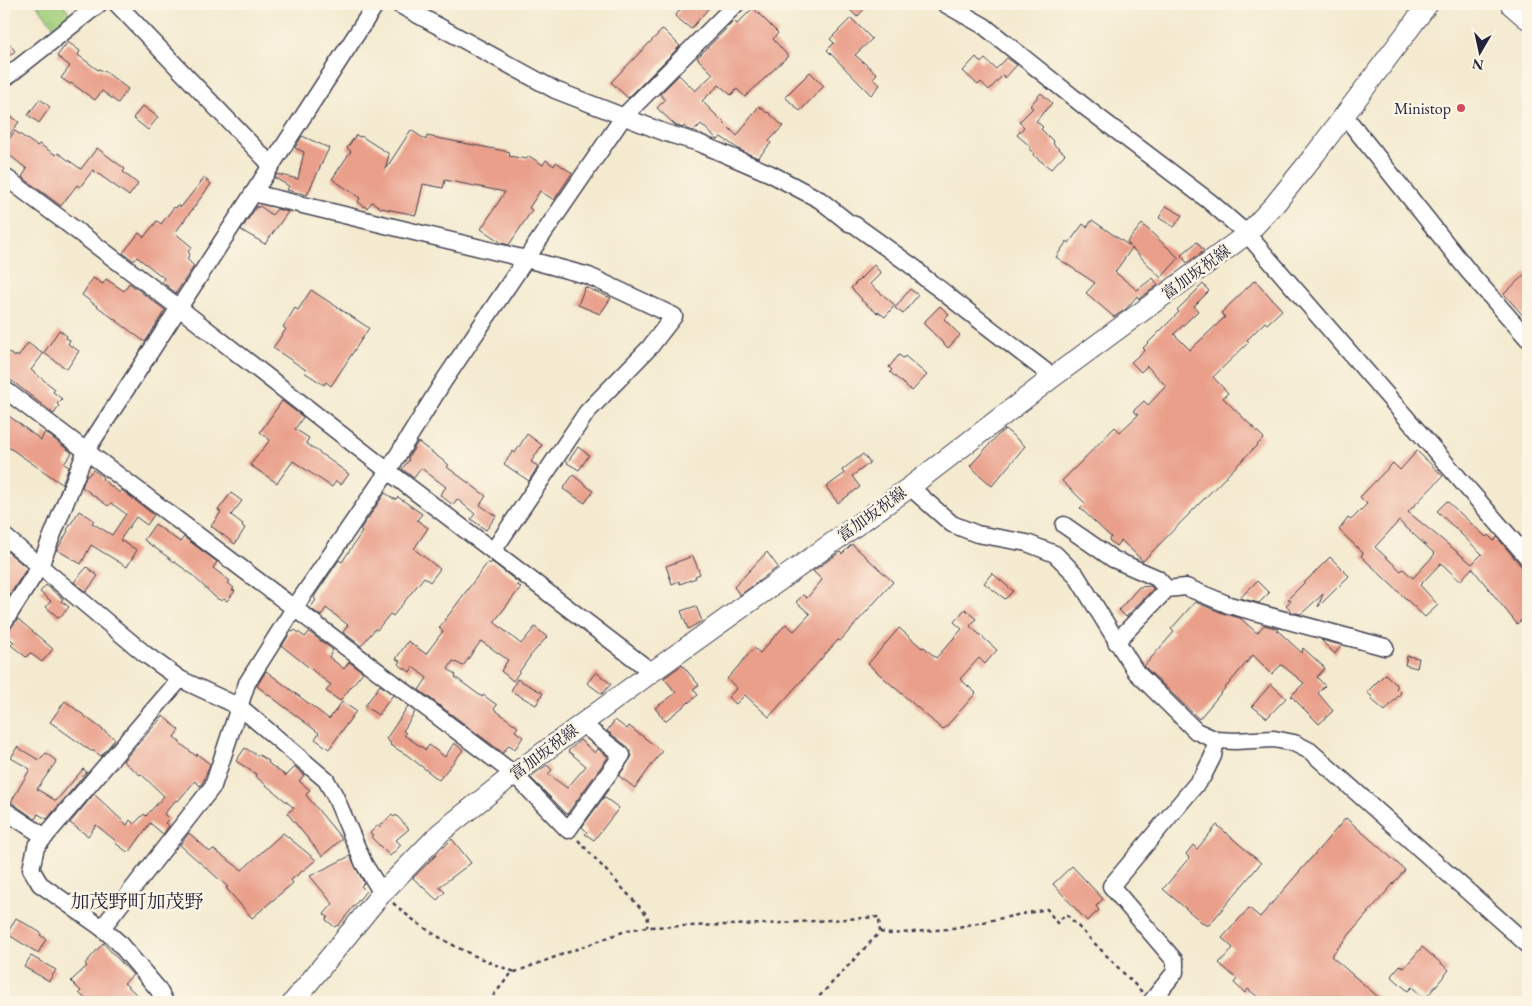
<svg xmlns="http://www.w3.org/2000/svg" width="1532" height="1006" font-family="'EB Garamond','Noto Serif JP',serif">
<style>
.grass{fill:url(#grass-tufts);stroke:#62785c}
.building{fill:#e99f8a;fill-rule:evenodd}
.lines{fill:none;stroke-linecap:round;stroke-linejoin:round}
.minor-casing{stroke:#424051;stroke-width:19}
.major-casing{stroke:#424051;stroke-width:22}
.highway-casing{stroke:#424051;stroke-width:26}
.path{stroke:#424051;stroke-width:2.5;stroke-dasharray:4 4;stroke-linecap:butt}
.minor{stroke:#fff;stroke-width:16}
.major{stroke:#fff;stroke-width:20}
.highway{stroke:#fff;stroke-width:24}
.poi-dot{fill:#d1495b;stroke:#fcf5e5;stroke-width:2}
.labels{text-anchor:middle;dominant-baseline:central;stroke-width:5;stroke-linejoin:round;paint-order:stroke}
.poi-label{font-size:16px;fill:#22223b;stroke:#fcf5e5;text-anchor:end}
.street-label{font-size:16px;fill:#22223b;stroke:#fcf5e5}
.quarter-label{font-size:19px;fill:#22223b;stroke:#fcf5e5}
</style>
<defs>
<pattern id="grass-tufts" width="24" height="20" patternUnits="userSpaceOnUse" patternTransform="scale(1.25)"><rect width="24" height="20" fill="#a1cf7c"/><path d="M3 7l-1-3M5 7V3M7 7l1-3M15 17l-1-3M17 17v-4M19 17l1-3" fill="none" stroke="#8ab16c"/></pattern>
</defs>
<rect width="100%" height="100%" fill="#fcf5e5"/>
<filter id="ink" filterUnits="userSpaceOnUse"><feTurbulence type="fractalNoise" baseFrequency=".02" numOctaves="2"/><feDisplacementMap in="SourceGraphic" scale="10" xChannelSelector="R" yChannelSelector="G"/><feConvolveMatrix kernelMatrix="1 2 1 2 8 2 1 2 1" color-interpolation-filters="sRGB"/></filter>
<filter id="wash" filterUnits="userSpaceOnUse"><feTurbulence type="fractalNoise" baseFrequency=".0096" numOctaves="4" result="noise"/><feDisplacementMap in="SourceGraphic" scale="20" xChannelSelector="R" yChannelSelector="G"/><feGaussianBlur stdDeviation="1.12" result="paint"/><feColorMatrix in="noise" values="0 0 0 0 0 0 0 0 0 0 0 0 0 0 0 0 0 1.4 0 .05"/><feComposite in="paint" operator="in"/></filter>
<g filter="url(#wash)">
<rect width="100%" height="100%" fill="#f4ead0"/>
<path class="grass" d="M36,4H63L70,14L54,27Z"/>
<g id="blocks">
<g class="building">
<path d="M685,4H712L691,29L675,16Z"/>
<path d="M844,4H869L857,17Z"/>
<path d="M753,8L778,33L773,39L788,56L745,97L737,89L731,95L719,85L702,101L737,136L759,106L767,113L768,112L783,126L769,141L771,143L758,158L740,150L721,137L718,140L701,124L694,131L687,129L684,126L683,128L675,125L657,108L665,100L660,94L679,75L695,91L713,74L697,58L734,21L737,24Z"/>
<path d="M851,18L872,39L855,55L877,74L873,78L880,85L871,95L827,50L834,43L830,39Z"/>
<path d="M663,29L680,46L628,98L611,82Z"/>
<path d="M4,37L15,51L8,57L4,52Z"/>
<path d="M68,42L80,51L78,55L98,70L99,69L106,72L128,89L118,103L102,91L95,100L71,83L70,84L61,78L70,66L57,56Z"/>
<path d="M976,57L981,63L985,59L996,69L1007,58L1017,65L1005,78L1003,75L989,90L981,82L978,85L963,71Z"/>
<path d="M810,72L824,86L800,111L785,97Z"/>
<path d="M1041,93L1052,103L1036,121L1043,127L1041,129L1054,142L1053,144L1065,154L1051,169L1033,155L1034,153L1029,149L1031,147L1017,135L1024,127L1019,122L1033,108L1030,106Z"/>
<path d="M40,99L50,107L39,123L28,115Z"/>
<path d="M143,106L158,117L148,130L133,118Z"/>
<path d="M4,111L19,122L4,142Z"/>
<path d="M411,130L426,140L427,136L510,152L509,156L526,159L529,156L543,165L546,160L554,166L556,162L572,173L554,200L540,191L529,208L532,210L509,245L502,243L481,229L505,192L445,180L443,188L423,184L416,215L381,208L372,202L367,208L358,202L360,198L332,179L351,151L347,148L356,135L360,137L361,136L389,154L385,170Z"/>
<path d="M15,131L37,146L39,144L56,155L58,153L81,169L97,148L125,169L123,172L138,184L129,196L93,170L80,187L77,185L61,206L22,177L27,169L4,151V145Z"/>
<path d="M302,136L329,148L307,195L287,190L289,186L275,178L277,174L298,179L304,152L295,148Z"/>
<path d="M204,178L211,184L175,233L192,247L188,252L190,254L187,259L194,266L176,293L162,282L164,278L137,257L134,261L123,253L139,233L144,237L157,221L161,224L174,207L176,208L178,205L181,207Z"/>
<path d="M257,206L258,208L260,206L272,215L277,209L288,212L265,244L241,230Z"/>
<path d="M1166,206L1182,215L1174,227L1159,218Z"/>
<path d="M1092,220L1131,247L1127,242L1142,224L1179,258L1161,278L1132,248L1115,272L1137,290L1153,278L1158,285L1139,299L1137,296L1126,309L1114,317L1086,293L1095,283L1056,257L1067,241L1069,243L1083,224L1087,227Z"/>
<path d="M1197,242L1204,251L1187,263L1181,255Z"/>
<path d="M874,265L881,273L870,284L895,305L885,317L878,312L877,313L861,300L862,299L851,288Z"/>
<path d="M1528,271V321L1504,294Z"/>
<path d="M93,278L103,284L106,279L124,291L129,283L165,310L145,342L82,295Z"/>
<path d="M1255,280L1282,310L1267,324L1265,322L1247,340L1249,342L1213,377L1228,393L1223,398L1264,438L1143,561L1121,540L1116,546L1109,540L1111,537L1080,508L1085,503L1062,481L1115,427L1120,432L1138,415L1133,411L1144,401L1148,405L1166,386L1147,366L1141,372L1131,362L1145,350L1143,348L1179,312L1177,310L1203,284L1209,291L1194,306L1198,311L1174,334L1190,350L1225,317L1221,313Z"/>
<path d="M585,287L611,298L600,314L578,305Z"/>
<path d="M910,289L918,295L903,314L895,308Z"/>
<path d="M311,290L369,328L331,386L326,382L324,385L304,372L306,370L273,348L286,329L283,327L295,308L298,310Z"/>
<path d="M940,306L949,314L944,319L960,335L948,348L923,323Z"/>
<path d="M59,330L67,336L66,338L70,340L68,344L79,351L67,369L44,353Z"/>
<path d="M28,343L43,354L31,370L55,389L53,392L62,399L57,404L59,406L54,414L12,381L4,379V349L15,357L16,355L18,357Z"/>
<path d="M899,355L903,358L905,356L927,375L912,391L890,372L892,370L889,367Z"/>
<path d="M282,401L303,417L295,429L309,438L306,443L349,474L341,485L336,481L332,487L293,461L277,483L250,465L270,440L260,432Z"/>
<path d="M9,416L41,440L45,432L72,453L64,464L69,467L62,484L4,444V423Z"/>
<path d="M1005,429L1025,446L992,486L970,466L998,435Z"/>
<path d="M527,434L542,445L531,462L538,466L529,481L504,464L513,451L515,453Z"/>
<path d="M418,442L449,465L447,467L486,496L480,505L496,516L486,530L471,519L475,514L457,499L453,505L440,495L446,487L421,468L414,478L402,469L409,460L408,458Z"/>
<path d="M578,447L589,455L579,470L567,463Z"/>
<path d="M1417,451L1443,476L1408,512L1472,564L1482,554L1437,511L1447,501L1486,537L1488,535L1494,541L1497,537L1520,565L1528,571V614L1517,624L1472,568L1460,581L1441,563L1420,585L1438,605L1425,617L1361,556L1363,553L1339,530L1348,518L1351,520L1367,504L1360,497L1393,463L1400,470ZM1399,521L1435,554L1413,578L1403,569L1401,571L1375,547Z"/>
<path d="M863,454L870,463L852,476L860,487L838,503L826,487L844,474L842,470Z"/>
<path d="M93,470L103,477L102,479L120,493L122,490L154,515L147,525L136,517L120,540L137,550L127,567L91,545L81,564L57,550L68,531L67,530L79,511L94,520L92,523L112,535L126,514L111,503L108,506L82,487L85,479Z"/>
<path d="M573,475L593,491L585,503L563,489Z"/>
<path d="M231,493L242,501L231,515L243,524L242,526L245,528L235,544L211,526L221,512L218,510Z"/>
<path d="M385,493L394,499H396L398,497L422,514L417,520L428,528L414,549L440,569L430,582L424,577L393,616L390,614L377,630L375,629L361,646L343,632L348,625L326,608L321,616L310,608L316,600L314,598L316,594L339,560L342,562L362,532L360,530Z"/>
<path d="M155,524L180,542L184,537L217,562L213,568L230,581L228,583L234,588L232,590L235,591L227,601L224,599L222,601L216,598L190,573L144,540Z"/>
<path d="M852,544L893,582L840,641L838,640L769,717L745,695L736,704L728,697L737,688L727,679L754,648L760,653L786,624L794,631L810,614L796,602L803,595L807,598L822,580L813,571L840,552L842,554Z"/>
<path d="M4,549L27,568L4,604Z"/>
<path d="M767,552L778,567L740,595L734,587Z"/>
<path d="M693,556L700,574L695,576L696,578L680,584L679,581L672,584L666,566Z"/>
<path d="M1330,557L1349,576L1318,607L1323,594L1301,614L1292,612L1286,605L1291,601L1288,599Z"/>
<path d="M488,562L490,564L492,562L519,583L517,585L521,587L494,622L521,644L535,627L547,637L531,655L513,681L501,671L508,660L481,641L463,666L453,661L448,669L456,675L455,677L482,697L483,695L497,705L494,709L518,727L515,731L523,737L515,749L509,745L503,753L419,690L427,678L413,667L410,672L398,664L400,661L396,659L408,641L426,654L443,631L439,628Z"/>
<path d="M87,567L98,576L86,592L74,582Z"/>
<path d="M992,573L1013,591L1005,599L984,583Z"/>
<path d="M1257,581L1269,593L1259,603L1240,598Z"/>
<path d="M46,585L63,599L61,601L69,607L59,618L46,607L51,601L40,592Z"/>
<path d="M1151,586L1153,589L1126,617L1119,610L1139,587Z"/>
<path d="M1195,602L1225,614L1240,618L1257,633L1264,625L1279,629L1277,630L1302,653L1303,648L1325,668L1317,677L1325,686L1318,693L1333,711L1319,724L1291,696L1304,683L1283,666L1281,665L1272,674L1253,655L1199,719L1144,666L1174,632L1171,629Z"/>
<path d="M696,606L702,621L688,629L681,611Z"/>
<path d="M965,609L976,619L970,626L997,650L985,664L979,658L960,679L976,693L943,730L868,664L899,628L922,648L924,647L936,658L962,629L954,622Z"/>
<path d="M18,619L53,649L42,662L30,653L26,657L11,645L14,642L4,635Z"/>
<path d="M295,630L305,637L309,632L333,650L329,657L344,669L349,662L363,672L340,701L326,691L331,685L282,646L291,631L293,632Z"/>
<path d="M1321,640L1341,645L1335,654Z"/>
<path d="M1407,656L1419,658L1417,668L1405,665Z"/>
<path d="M682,665L699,685L693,689L698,695L665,721L655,708L676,693L664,678Z"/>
<path d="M266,671L329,719L342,702L356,711L329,749L315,739L319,733L257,686Z"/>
<path d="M596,672L611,684L602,694L587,683Z"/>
<path d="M1385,674L1398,686L1396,688L1401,693L1385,711L1371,699L1373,698L1367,692Z"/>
<path d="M517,679L543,693L536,705L511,691Z"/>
<path d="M1271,684L1286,698L1267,718L1252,706Z"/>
<path d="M380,685L393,695L378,715L365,706Z"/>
<path d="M65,701L115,739L101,756L94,751H91L50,722Z"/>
<path d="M408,706L415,712L403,731L406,733L404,735L426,750L429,745L445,757L454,743L463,750L439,780L407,755L390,745L391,743L386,739Z"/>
<path d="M163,716L179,730L174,737L180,742V743L196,756L197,754L210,764L203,782L200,786L195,781L178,801L176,800L164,814L169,819L165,823L169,826L163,834L150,823L129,853L115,843L116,841L96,825L88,836L70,823L94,794L127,825L130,820L134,824L144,814L146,816L164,796L141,774L140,775L123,761Z"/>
<path d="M615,720L627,729L629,726L662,751L635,788L619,776L632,756L628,747L607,731Z"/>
<path d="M580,740L595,753L598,749L608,757L567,814L530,777L547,765L552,770L548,774L567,788L586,766L568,751Z"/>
<path d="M17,747L39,760L46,753L55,760L56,762L37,789L56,801L83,769L87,772L47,819L38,814L35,819L11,802L30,769L11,758Z"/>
<path d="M245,748L258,756L259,755L269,761L268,763L286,776L295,767L304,775L299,781L310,790L306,795L342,839L322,856L287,813L294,808L255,776L256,774L236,761Z"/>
<path d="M604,797L619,808L594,840L585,834L587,832L582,827Z"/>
<path d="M392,815L394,817L396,815L409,829L396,840L401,845L390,856L371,837L373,835L370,833L378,825L379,827Z"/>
<path d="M1346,818L1405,870L1331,956L1384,1002H1264L1248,989L1245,993L1234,983L1237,979L1219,963L1233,948L1222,938L1249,908L1260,917Z"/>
<path d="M1217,825L1261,863L1209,925H1205L1163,889L1189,858L1186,854L1193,845L1197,849Z"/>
<path d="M189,833L210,852L213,849L242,870L283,833L316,860L291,880L293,883L252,918L226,888L228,887L180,845Z"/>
<path d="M452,839L471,863L439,887L445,892L437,900L413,878Z"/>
<path d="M350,856L364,883L361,886L366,891L338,926L337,925L335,927L326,920L328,917L324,914L333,904L310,876Z"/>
<path d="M1072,866L1103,899L1096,906L1099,910L1087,921L1053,884Z"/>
<path d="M16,918L41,933L40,935L46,939L38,953L7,934Z"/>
<path d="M103,943L133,975L124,983L145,1002H89L79,993L81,991L71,981L87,966L85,964Z"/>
<path d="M1422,947L1449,970L1425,999L1412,987L1408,991L1391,976L1400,965L1404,968Z"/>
<path d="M31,956L56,970L49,981L24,967Z"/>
</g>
</g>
</g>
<g filter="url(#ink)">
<use href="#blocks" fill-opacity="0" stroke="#424051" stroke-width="1"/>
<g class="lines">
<defs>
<g id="minor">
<path d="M117,4L271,165"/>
<path d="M398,4L555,90L666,133L699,143L771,174L820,200L849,223L855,225L916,269C925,281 938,286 948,296L1053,377"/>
<path d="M945,4L984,26L1089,110L1209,201L1247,234L1528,558"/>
<path d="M4,79L99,4"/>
<path d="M1344,115L1469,272L1528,339"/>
<path d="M4,176L178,307L388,471L652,672"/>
<path d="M253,193L526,259L589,276L674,316L650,347L587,412L493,551"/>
<path d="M4,389L514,774L568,830L622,755L582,724"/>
<path d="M910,487L952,524L977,534L1027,543L1055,554L1076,575L1136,672L1196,731L1216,740L1235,741L1274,739L1294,743L1310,751L1528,945"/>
<path d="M1064,525L1113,559L1157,578L1167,589"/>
<path d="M4,536L145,654L180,679L240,707L326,780L335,796L364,864L382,893"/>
<path d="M4,622L40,566L86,451L376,4"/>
<path d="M1116,642L1167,589L1186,587L1229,605L1385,647"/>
<path d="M4,810L45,837"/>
<path d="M102,928L213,786L247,683L295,607L388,471L443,382L526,259L624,116L736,4"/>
<path d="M165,1002L158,989L118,942L102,928L40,884L31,869L36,847L180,679"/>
<path d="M1151,1002L1175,972V961L1111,886L1203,776L1213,756L1216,740"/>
</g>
<path id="major" d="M293,1002L382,893L441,832L514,774L652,672L910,487L1053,377L1247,234L1275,204L1316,153L1428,4"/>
<path id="highway" d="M1513,4L1528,17"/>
</defs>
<use href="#minor" class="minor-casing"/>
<use href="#major" class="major-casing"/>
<use href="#highway" class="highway-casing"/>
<g class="path">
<path d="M578,840L648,916L647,927"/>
<path d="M393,903C428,935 470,956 515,972"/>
<path d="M880,932L890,934L948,929L1047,909L1057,923L1066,914L1142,992"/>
<path d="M488,1002L510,975L515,972L628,930L647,927L766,924L879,917L880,932L814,1002"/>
</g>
<use href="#minor" class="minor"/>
<use href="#major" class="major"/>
<use href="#highway" class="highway"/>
</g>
</g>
<circle class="poi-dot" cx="1461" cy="108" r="5"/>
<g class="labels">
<g class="poi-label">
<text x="1451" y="108">Ministop</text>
</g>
<g class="street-label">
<text transform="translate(1196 272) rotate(-36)">富加坂祝線</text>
<text transform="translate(872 514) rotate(-36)">富加坂祝線</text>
<text transform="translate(544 752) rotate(-37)">富加坂祝線</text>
</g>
<g class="quarter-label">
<text x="137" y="901">加茂野町加茂野</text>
</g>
</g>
<rect width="1532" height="1006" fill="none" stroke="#fcf5e5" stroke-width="20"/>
<g transform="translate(1480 52) rotate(189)" stroke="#fcf5e5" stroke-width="4" paint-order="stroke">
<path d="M0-4L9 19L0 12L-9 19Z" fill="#22223b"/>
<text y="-8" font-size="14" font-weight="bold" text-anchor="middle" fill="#22223b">N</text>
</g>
</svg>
